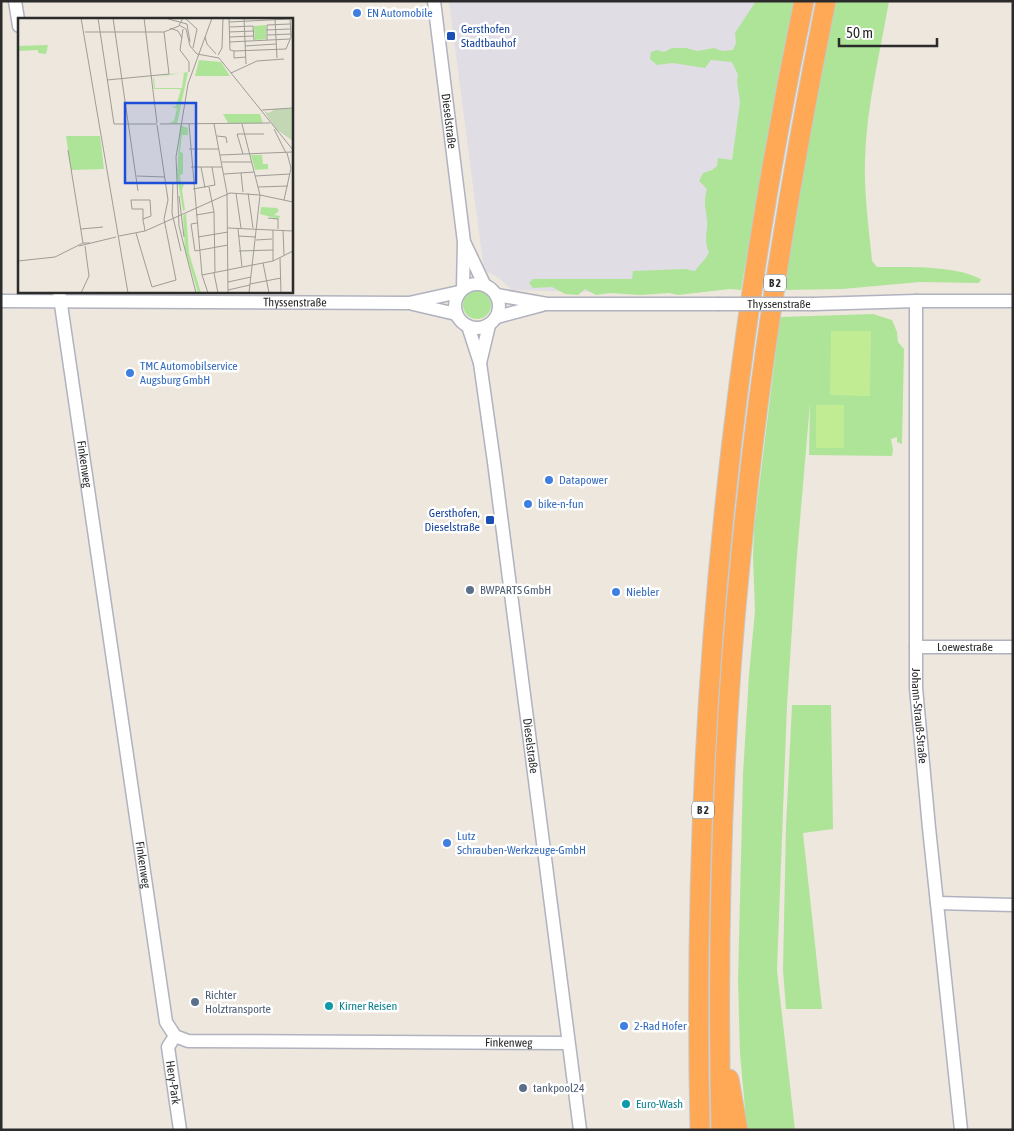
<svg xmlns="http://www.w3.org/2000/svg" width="1014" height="1131" font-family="'Asap Condensed',sans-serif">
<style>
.industrial{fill:#e0dde5}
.green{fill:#aee498}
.pitch{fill:#c2ec94}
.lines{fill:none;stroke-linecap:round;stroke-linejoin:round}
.minor-casing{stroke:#b1b2bf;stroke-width:15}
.highway-casing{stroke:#c8c8c8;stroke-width:21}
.minor{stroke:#fff;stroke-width:12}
.highway{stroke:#ffa856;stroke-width:19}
.minor-bridge-casing{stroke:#b1b2bf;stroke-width:15;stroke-linecap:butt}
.minor-bridge{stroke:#fff;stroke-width:12}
.shop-dot{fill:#3f7fe0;stroke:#fff;stroke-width:2}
.transit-dot{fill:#1a4fb4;stroke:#fff;stroke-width:2}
.service-dot{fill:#5c6f8a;stroke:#fff;stroke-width:2}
.culture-dot{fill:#0f9aa8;stroke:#fff;stroke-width:2}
.labels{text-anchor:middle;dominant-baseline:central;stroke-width:5;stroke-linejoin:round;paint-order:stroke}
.shield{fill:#fff;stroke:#6b6b6b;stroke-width:1}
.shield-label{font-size:11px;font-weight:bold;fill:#2b2b2b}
.shop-label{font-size:12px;fill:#366cbe;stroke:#fff;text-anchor:start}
.transit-label{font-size:12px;fill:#164399;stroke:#fff;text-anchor:start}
.street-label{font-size:12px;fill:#2b2b2b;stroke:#fff}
.service-label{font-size:12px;fill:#4e5e75;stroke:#fff;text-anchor:start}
.culture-label{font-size:12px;fill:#0d838f;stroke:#fff;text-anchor:start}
.inset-road{fill:none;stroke:#9f9c96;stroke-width:1}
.view{fill:#1d4ed8;fill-opacity:0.15;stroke:#1d4ed8;stroke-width:2.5}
.inset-edge{fill:none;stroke:#2b2b2b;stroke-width:2.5}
</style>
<rect width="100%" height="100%" fill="#ede7dd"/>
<path class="industrial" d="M449,1H756L712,290L594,292L512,290L499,278L484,270Z"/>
<g class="green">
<path d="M756,1H794L778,78L741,290L730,289L678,295L669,293L640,295L610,293L596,295L585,289L578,295L565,294L552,287L533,288L529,283L533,279H632L633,271L685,269L695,271C700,263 706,260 709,252C703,240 708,232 707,221C706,208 703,202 707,189L699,181L703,173L712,170L717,166L718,158L732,160L740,102L737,82L738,75L732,62L711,60L705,68L673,63L657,65L650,59L651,52L657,50L664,52L672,48H686L697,51L714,48L722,51L733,50L736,43L735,33Z"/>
<path d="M836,1H889C880,54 866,108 865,161C864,195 869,228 872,261L877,267C908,267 954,265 981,279L979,283L920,282L842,289L783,290L808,138Z"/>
<circle cx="477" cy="305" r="14"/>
<path d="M873,314L892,320L897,332L898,342L904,349L902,444L897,442V431V437L891,439L893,450L892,456L809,455L810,403L796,567L787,705L777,970L795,1130H747L740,1054L738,981L743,774L749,675L755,611L753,558L754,529L780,317Z"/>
<path d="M792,705H831L833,829L803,833L822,1009H786L783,970L786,826Z"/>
</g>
<g class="pitch">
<path d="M831,331H871L870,396L830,395Z"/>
<rect x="816" y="405" width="28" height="43"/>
</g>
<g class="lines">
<defs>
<g id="minor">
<path d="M15,1L19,26"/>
<path id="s1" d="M434,1L464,242L463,288"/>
<path d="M465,244L484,284"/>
<circle cx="477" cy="306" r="22"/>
<path id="s2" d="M59,291L166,1022L175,1036L188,1041L568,1043"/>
<path d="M497,295L547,304H718"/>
<path id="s3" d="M1,301L409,303L459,292"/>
<path id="s4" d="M916,301V688L929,828L961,1130"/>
<path d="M413,304L456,314"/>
<path d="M814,304L916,301H1013"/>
<path d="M497,317L542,305"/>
<path id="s5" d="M468,326L480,363L494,462L580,1130"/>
<path d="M480,363L489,325"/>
<path id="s6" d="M916,647H1013"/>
<path d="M937,903L1013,905"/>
<path id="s7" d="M175,1036L168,1047L180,1130"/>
</g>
<g id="highway">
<path d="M729,1079L738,1130"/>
<path d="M700,1130C691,751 726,372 804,1"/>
<path d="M721,1130C717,942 721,753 740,565C758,376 788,188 826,1"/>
</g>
</defs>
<use href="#minor" class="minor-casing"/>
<use href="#highway" class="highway-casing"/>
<use href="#minor" class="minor"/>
<use href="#highway" class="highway"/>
<defs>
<g id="minor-bridge">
<path id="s8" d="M718,304H814"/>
</g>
</defs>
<use href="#minor-bridge" class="minor-bridge-casing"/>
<use href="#minor-bridge" class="minor-bridge"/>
</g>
<g class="shop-dot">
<circle cx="357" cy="13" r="5"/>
<circle cx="130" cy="373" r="5"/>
<circle cx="549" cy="480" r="5"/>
<circle cx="528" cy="504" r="5"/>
<circle cx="616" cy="592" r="5"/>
<circle cx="447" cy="843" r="5"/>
<circle cx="624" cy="1026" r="5"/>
</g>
<g class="transit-dot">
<rect x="446" y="31" width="10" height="10" rx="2.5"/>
<rect x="485" y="515" width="10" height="10" rx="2.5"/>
</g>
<g class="service-dot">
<circle cx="470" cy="590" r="5"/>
<circle cx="195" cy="1002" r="5"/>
<circle cx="523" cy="1088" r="5"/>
</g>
<g class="culture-dot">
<circle cx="329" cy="1006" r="5"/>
<circle cx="626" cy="1104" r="5"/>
</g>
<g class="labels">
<g class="shield">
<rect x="764" y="274.5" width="22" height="17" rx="4"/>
<rect x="692" y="801.5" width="22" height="17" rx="4"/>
</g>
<g class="shield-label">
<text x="775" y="283">B 2</text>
<text x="703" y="810">B 2</text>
</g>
<g class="shop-label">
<text x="367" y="13">EN Automobile</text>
<text x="140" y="366">TMC Automobilservice<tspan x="140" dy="14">Augsburg GmbH</tspan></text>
<text x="559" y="480">Datapower</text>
<text x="538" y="504">bike-n-fun</text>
<text x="626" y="592">Niebler</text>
<text x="457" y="836">Lutz<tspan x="457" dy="14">Schrauben-Werkzeuge-GmbH</tspan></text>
<text x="634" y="1026">2-Rad Hofer</text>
</g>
<g class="transit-label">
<text x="461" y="29">Gersthofen<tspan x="461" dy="14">Stadtbauhof</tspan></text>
<text x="480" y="513" text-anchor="end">Gersthofen,<tspan x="480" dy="14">Dieselstraße</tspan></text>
</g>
<g class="street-label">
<text stroke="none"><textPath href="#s1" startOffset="121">Dieselstraße</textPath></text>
<text stroke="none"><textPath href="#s3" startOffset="294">Thyssenstraße</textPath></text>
<text stroke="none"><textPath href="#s8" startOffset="61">Thyssenstraße</textPath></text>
<text stroke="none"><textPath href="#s2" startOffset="175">Finkenweg</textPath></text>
<text stroke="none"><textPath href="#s6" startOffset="49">Loewestraße</textPath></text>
<text stroke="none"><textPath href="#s4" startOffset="415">Johann-Strauß-Straße</textPath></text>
<text stroke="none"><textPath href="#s5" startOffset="425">Dieselstraße</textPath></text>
<text stroke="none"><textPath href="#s2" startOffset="580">Finkenweg</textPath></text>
<text stroke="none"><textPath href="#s2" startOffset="1090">Finkenweg</textPath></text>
<text stroke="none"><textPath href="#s7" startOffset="49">Hery-Park</textPath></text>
</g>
<g class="service-label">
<text x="480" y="590">BWPARTS GmbH</text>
<text x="205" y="995">Richter<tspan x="205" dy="14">Holztransporte</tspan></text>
<text x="533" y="1088">tankpool24</text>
</g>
<g class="culture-label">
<text x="339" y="1006">Kirner Reisen</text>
<text x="636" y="1104">Euro-Wash</text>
</g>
</g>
<g transform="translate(18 18)">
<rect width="275" height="275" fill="#ede7dd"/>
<path d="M248,7V21L237,22L236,8ZM30,27L28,36L20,35V32L0,33V28ZM181,42L203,44L212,58H177ZM170,54L159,106L151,105L156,103L159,90L153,89L158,88L163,71H136L135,60ZM153,56L166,55L164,70H137L136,60ZM205,96H242L245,105H210ZM162,107L170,110V117H164L162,134L165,135V156L162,157L163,166H166L164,172L167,192L165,193L159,158ZM48,118H82L86,151L53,152ZM233,137H244L245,146H250V151L237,152ZM243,189L259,190L261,193L256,197L262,198L261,201L242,196ZM168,195L171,235L183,275H180L167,231L165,198Z" fill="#aee498" fill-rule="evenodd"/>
<path d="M257,91H275V123L258,111L246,93L251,95Z" fill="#c3d7b4"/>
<path class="inset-road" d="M63,0L110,275M80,0L96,106H139M95,0L120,173M126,0L139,105M147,0L169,6L172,24M165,0L161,7L168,11M167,0L179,11L175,30M211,0L212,32L216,33L268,31L273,19L272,0M226,0L228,46M257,1L259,40M211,4L272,1M212,9L235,8L236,22M152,10L160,13L164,20M165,11L162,32L171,44V54M168,11L172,28L179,36L201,40M248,12L272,11M67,14H146L161,8M211,14L236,13M249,17L273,16M187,19L189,26L198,36M211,19L236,18M249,22V7L272,6M211,24L272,21M227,28L258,26M216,33V40L228,39M200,37L204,30L205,0M201,40L275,132M213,55L239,43L266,41M89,62L151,56L146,14M244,92L275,90M142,106L252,105M171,106L184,257L190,275M196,106L209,175L210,275M224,106L242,177L231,275M256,111L268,135M199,118L208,119L209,125M171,131H201M50,132L65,225M225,136L219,116H246M202,137L274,134M204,144H233M173,149H204M183,149L187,170M223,155L225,174M206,156L236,154M119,158L147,159M237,158L272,156M155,164L154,195L163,233M191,169L196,194L197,254M240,169L270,168M175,171L197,167L194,149M218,175L223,210M230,175L235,210M161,178L166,219M266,182L273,150L269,135M178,197L196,194M250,200L260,201V211M125,201L133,198L132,182H113L114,191H125V203L126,207L127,213M179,205L173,206L177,233L210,227M210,210L275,213M63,211L85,209M220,211L224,249M265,212L266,237M118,215L134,269L158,262L146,201L150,182L139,107M101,218L127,213L212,175L242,177L275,184M220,218L238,219M180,219L210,214M238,222L254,221M61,228L98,219M221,233L255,232M262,240L263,275M0,243L37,239L65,225H72M255,243V212M245,245L251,275M196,255L200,275M184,257L255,243L275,233M210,264L233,259M232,266L263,260M210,272L232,267M63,275L71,258L67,228M178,275L161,208L158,139L170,66L194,0"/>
<path class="view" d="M107,85H178V165H107Z"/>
<rect width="275" height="275" class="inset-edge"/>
</g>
<rect width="1014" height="1131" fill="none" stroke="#2b2b2b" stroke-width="5"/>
<path d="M839 38v8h98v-8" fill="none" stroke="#2b2b2b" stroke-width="2.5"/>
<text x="846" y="38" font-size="15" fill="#2b2b2b" stroke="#ffffff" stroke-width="4" paint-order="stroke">50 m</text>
</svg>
